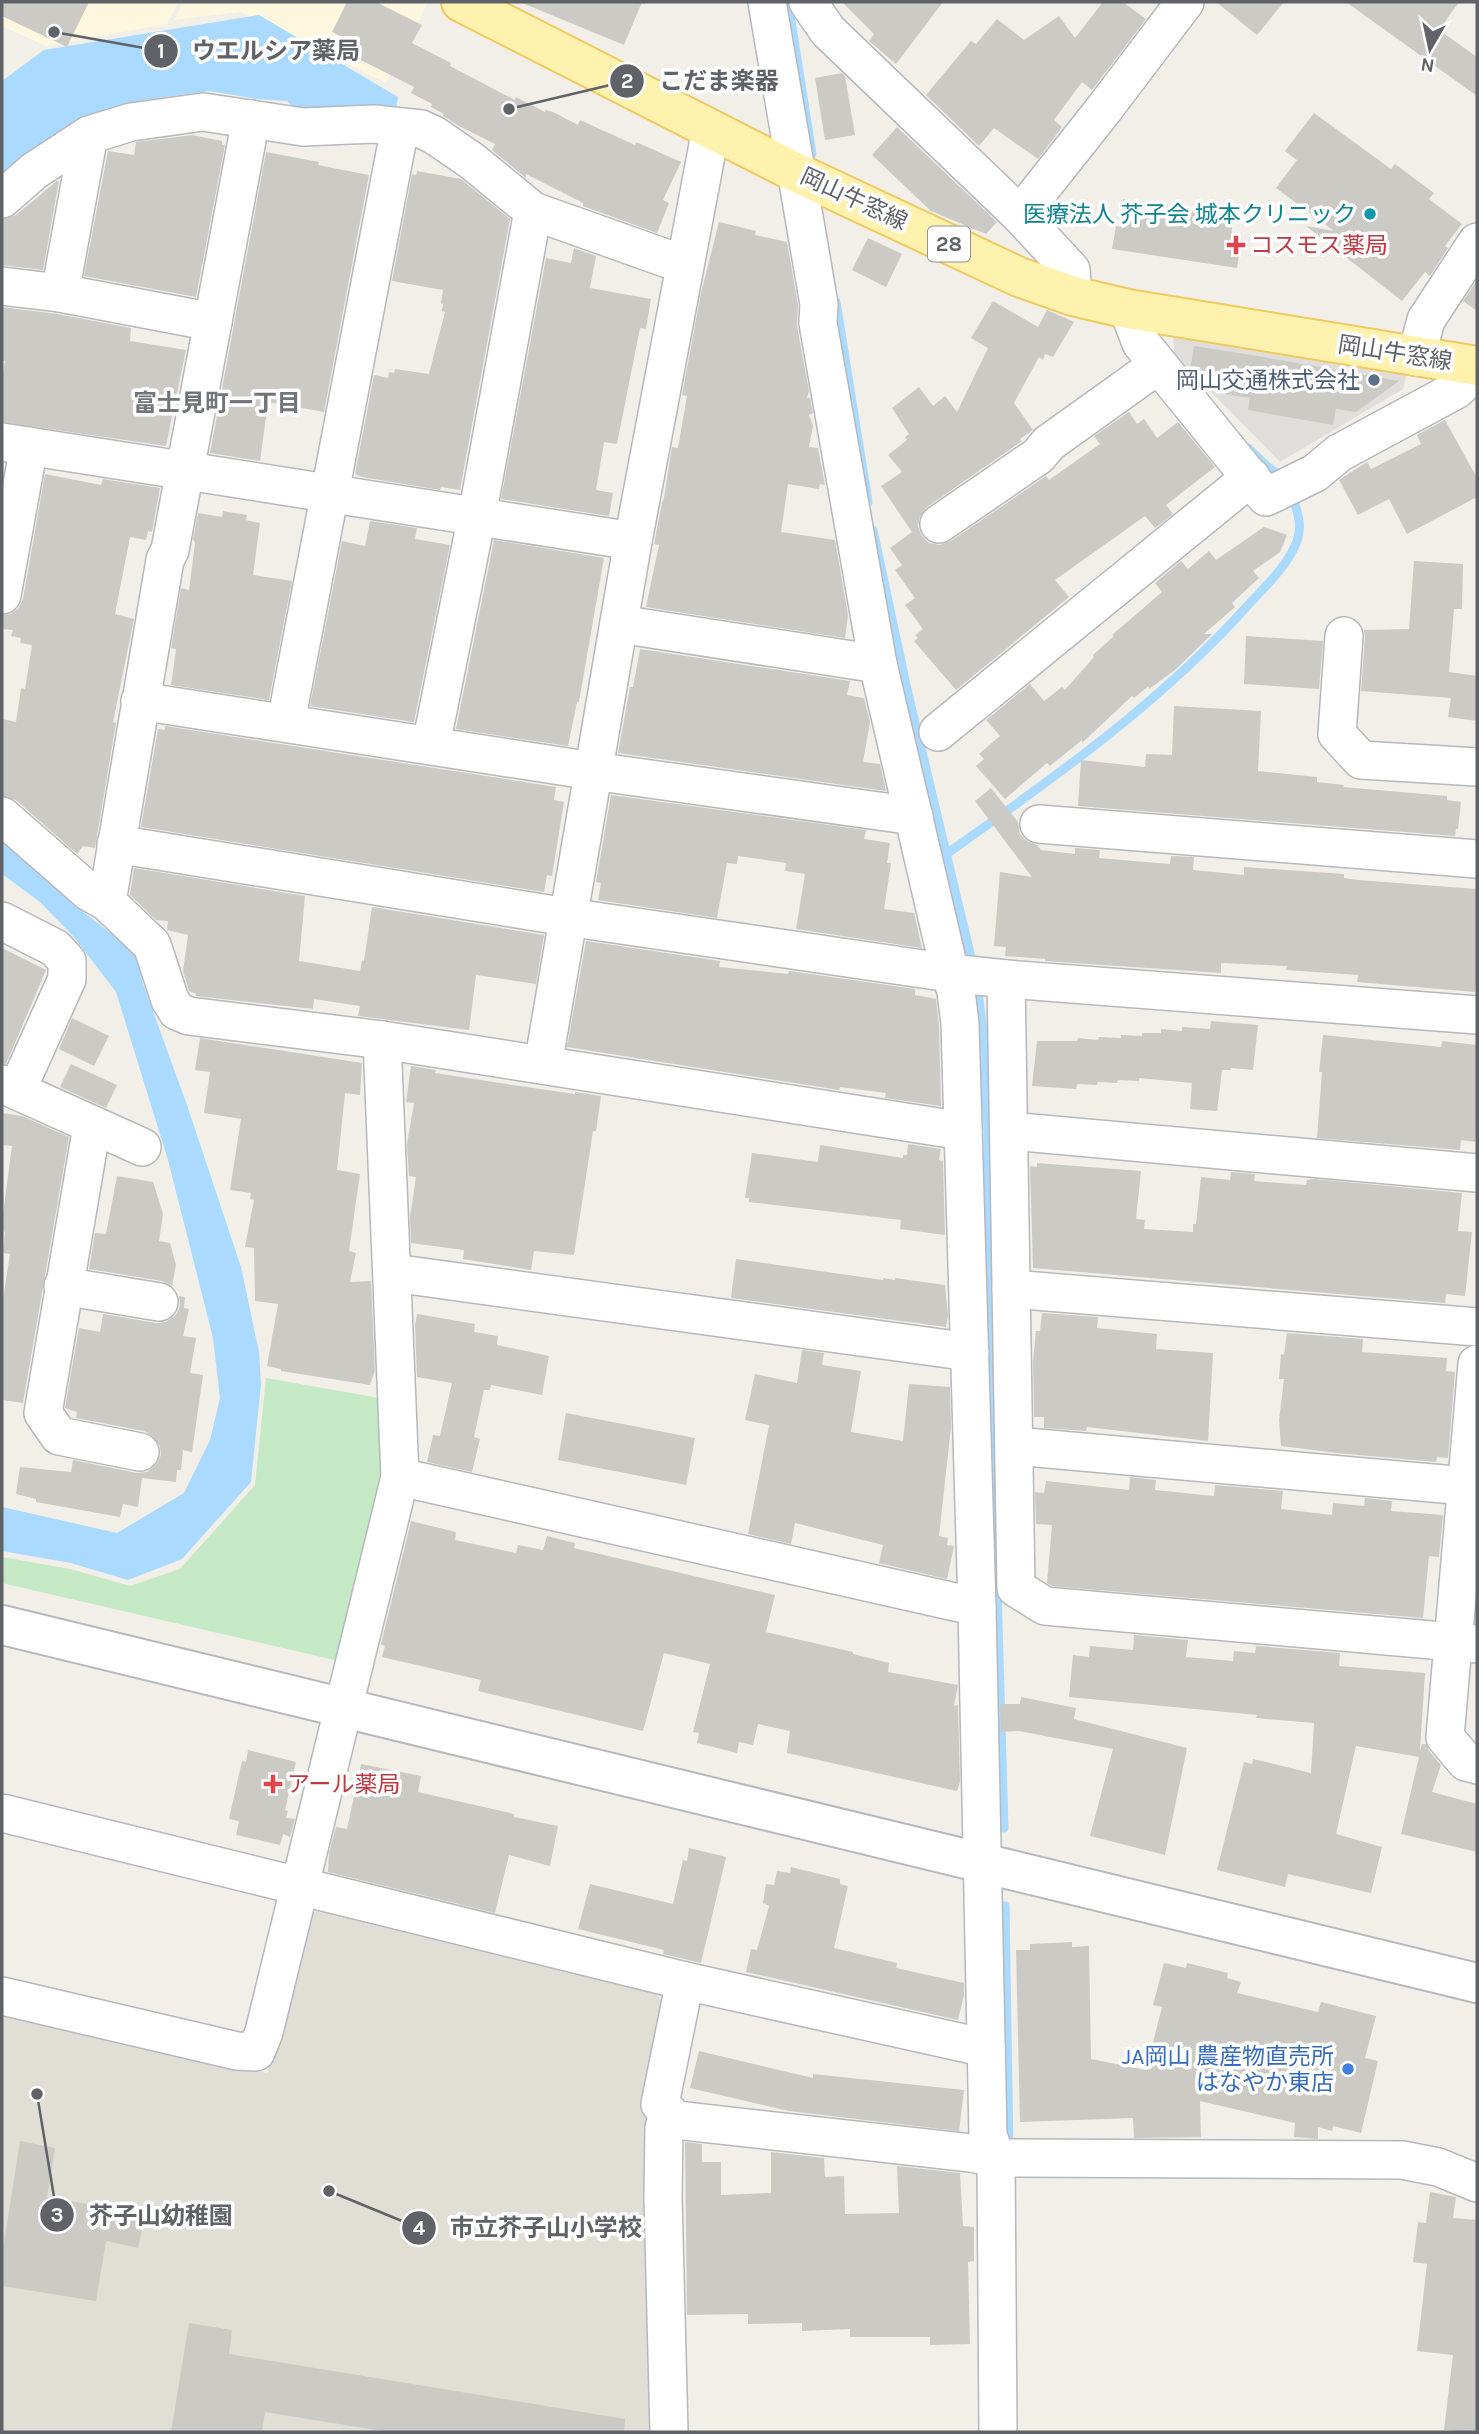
<svg xmlns="http://www.w3.org/2000/svg" width="1479" height="2434" font-family="Karla,'Noto Sans JP',sans-serif">
<style>
.commercial{fill:#fef7e0}
.industrial{fill:#e0deda}
.education{fill:#e1ded6}
.green{fill:#c5e8c5}
.water{fill:#aadaff}
.lines{fill:none;stroke-linecap:round;stroke-linejoin:round}
.stream{stroke:#aadaff;stroke-width:9}
.building{fill:#cccac5}
.minor-casing{stroke:#b5b8bc;stroke-width:40}
.tertiary-casing{stroke:#b5b8bc;stroke-width:42}
.primary-casing{stroke:#f2c960;stroke-width:42}
.minor{stroke:#fff;stroke-width:37}
.tertiary{stroke:#fff;stroke-width:38}
.primary{stroke:#fff2af;stroke-width:38}
.culture-dot{fill:#0f9aa8;stroke:#fff;stroke-width:2.5}
.health-dot{fill:#e0444e;stroke:#fff;stroke-width:2.5}
.service-dot{fill:#5c6f8a;stroke:#fff;stroke-width:2.5}
.shop-dot{fill:#3f7fe0;stroke:#fff;stroke-width:2.5}
.labels{text-anchor:middle;dominant-baseline:central;stroke-width:7;stroke-linejoin:round;paint-order:stroke}
.shield{fill:#fff;stroke:#8f9295;stroke-width:2}
.shield-label{font-size:21px;font-weight:bold;fill:#5f6368}
.street-label{font-size:23px;fill:#5f6368;stroke:#fff}
.culture-label{font-size:23px;fill:#0d838f;stroke:#fff;text-anchor:end}
.health-label{font-size:23px;fill:#be3a42;stroke:#fff;text-anchor:start}
.service-label{font-size:23px;fill:#4e5e75;stroke:#fff;text-anchor:end}
.shop-label{font-size:23px;fill:#366cbe;stroke:#fff;text-anchor:end}
.neighbourhood-label{font-size:24px;font-weight:bold;fill:#70757a;stroke:#fff}
.leader{fill:none;stroke:#5f6368;stroke-width:2.5}
.callout-dot{fill:#5f6368;stroke:#fff;stroke-width:2.5}
.mark-label{font-size:21px;text-anchor:middle;font-weight:bold;fill:#fff}
.callout-label{font-size:24px;text-anchor:middle;font-weight:bold;fill:#5f6368;stroke:#fff;stroke-width:7;stroke-linejoin:round;paint-order:stroke}
</style>
<rect width="100%" height="100%" fill="#f1efe8"/>
<g class="commercial">
<path d="M2,2H178L167,24L46,46L2,26Z"/>
<path d="M183,2H428L386,83L240,12L174,20Z"/>
</g>
<path class="industrial" d="M1173,331L1408,369L1403,389L1280,462L1174,354Z"/>
<path class="education" d="M320,1909L650,1987L665,2004L640,2103L658,2142L659,2432H2V2015L267,2073L306,1916Z"/>
<path class="green" d="M266,1378L385,1399L382,1472L339,1661L2,1583V1557L70,1569L130,1586L180,1569L255,1485Z"/>
<g class="water">
<path d="M259,15L398,97L396,110L297,111L287,101L257,99L209,91L144,100L74,121L2,181V81L44,50Z"/>
<path d="M2,837L78,908L125,944L138,957L142,981L187,1105L241,1267L259,1352L261,1384L251,1482L182,1559L128,1580L71,1563L2,1551V1507L117,1533L184,1493L210,1440L220,1398L213,1338L168,1160L116,992L74,937L40,902L2,874Z"/>
</g>
<g class="lines">
<g class="stream">
<path d="M788,2L812,154"/>
<path d="M836,302L868,502"/>
<path d="M1248,448L1269,468L1283,477"/>
<path d="M873,530L906,685L973,966"/>
<path d="M945,855C1052,779 1161,703 1249,604C1266,586 1288,565 1297,541C1303,524 1297,511 1292,495"/>
<path d="M977,983L983,1032L988,1131L990,1349L1004,1828"/>
<path d="M1005,1906L1009,2151"/>
</g>
</g>
<g class="building">
<path d="M2,2H89L67,47L2,16Z"/>
<path d="M347,2H376L422,25L412,43L451,63L450,66L515,100L516,97L545,112L546,110L553,112L578,125L580,120L635,145L636,142L681,162L663,200L669,203L657,233L583,206V203L526,174V178L492,150L495,144L459,126L443,116L444,114L431,107L432,104L411,93L414,87L345,52L350,41L332,32Z"/>
<path d="M520,2H642L624,45Z"/>
<path d="M842,2H943L896,64L869,41L874,34Z"/>
<path d="M1103,2H1123L1146,19L1092,90L1082,82L1054,120L1062,127L1038,159L994,128L979,146L926,95L971,41L976,44L997,19L1024,40L1059,16L1075,38Z"/>
<path d="M1216,2H1284L1257,35Z"/>
<path d="M1346,2H1459L1439,30L1477,57V96Z"/>
<path d="M842,73L845,76L855,135L825,140L815,78Z"/>
<path d="M1314,113L1391,169L1395,164L1434,193L1429,199L1462,224L1445,246L1448,248L1430,276L1425,272L1402,301L1306,226L1334,231L1276,188L1297,160L1285,151Z"/>
<path d="M897,127L997,222L986,234L931,211L872,155Z"/>
<path d="M193,135L222,141V145H225L196,297L84,276L108,151L134,155L136,142Z"/>
<path d="M266,152L319,162L318,165L369,175L324,412L268,402L260,461L210,453Z"/>
<path d="M417,171L461,179L510,219L460,490L441,487L440,490L362,477L355,474L374,375L388,378L389,372L394,373L395,369L429,374L445,312L442,311L443,304L441,303L443,290L392,281L412,174L416,175Z"/>
<path d="M57,181H59L43,270L2,265V219L16,215Z"/>
<path d="M1123,199L1234,216L1230,242L1241,243L1237,268L1112,249L1116,226L1120,227Z"/>
<path d="M719,222L756,231L755,235L787,242L798,305L797,326L809,391L807,398H810L813,413L809,415L813,426L809,447L818,448L825,485L820,484L819,489L788,484L781,532L835,540L848,615L845,638L646,607L659,545L654,544L662,503L664,498L672,447L678,448L687,396L682,395L701,293Z"/>
<path d="M868,238L902,254L886,287L852,270Z"/>
<path d="M574,248L596,256L590,288L651,299L646,329L640,328L617,444L604,442L596,490L613,493L609,516L501,499L546,258L571,263Z"/>
<path d="M1477,280V311L1463,301Z"/>
<path d="M993,301L1038,327L1047,310L1074,322L1053,357L1045,354L1043,360L1039,357L1014,403L1033,430L1020,439L1022,441L927,507L920,516L918,526L921,535L929,543L940,545L951,541L1046,476L1049,480L1100,444L1094,436L1129,412L1137,424L1144,419L1157,438L1178,422L1215,467L1166,505L1173,514L1155,528L1145,516L1055,580L1069,597L956,690L914,641L918,638L915,635L923,629L905,605L915,598L895,570L902,565L890,548L912,532L881,486L902,472L888,455L907,440L905,437L909,434L892,408L919,387L933,406L945,396L957,412L988,348L971,338Z"/>
<path d="M2,307L57,314L131,328L130,341L186,350L166,446L2,422V383L5,361L2,360Z"/>
<path d="M1194,346L1258,356L1399,381L1356,412L1336,409L1333,425L1248,410L1250,398L1207,391L1190,370Z"/>
<path d="M1445,420L1477,478V497L1407,534L1389,499L1358,515L1339,480L1367,462L1371,469L1421,444L1417,435Z"/>
<path d="M45,474L101,485L103,479L160,488L152,532L148,531L146,540L130,537L115,614L134,619L113,722L116,723L95,848L83,846L77,854L16,800L2,796V719L16,722L21,688L25,689L32,645L20,643L21,638L11,636L13,630L2,629V615L10,614L18,609L23,599Z"/>
<path d="M223,511L247,515L246,520L260,523L253,575L292,581L269,700L171,685L176,649L171,648L181,588L189,590L195,543L193,539L198,513L222,517Z"/>
<path d="M370,521L417,528L415,539L450,545L414,722L310,706L342,541L365,546Z"/>
<path d="M1264,527L1287,535L1280,552L1253,571L1259,578L1232,603L1235,607L1204,634H1212L1175,670L1149,689V686L1134,698L1132,696L1082,743V740L1050,766L1047,763L1005,799L976,766L984,759L979,754L1000,736L986,720L1030,684L1044,701L1062,687L1065,690L1094,657L1093,655L1114,636L1112,635L1162,592L1155,583L1181,561L1188,569L1209,551L1216,560Z"/>
<path d="M494,540L604,558L579,702H577L568,746L456,729Z"/>
<path d="M1414,561L1463,564L1462,609H1454L1449,672L1477,676V721L1448,717L1451,698L1361,691L1365,637L1364,630L1409,629Z"/>
<path d="M1246,636L1323,641L1319,689L1244,684Z"/>
<path d="M640,649L850,681L847,695L864,698L870,722L863,762L880,764L886,791L618,753L630,687H633Z"/>
<path d="M1174,706L1261,711L1258,771L1317,777V782L1344,785L1343,787L1447,796V800L1461,802L1458,829H1456L1455,836L1078,806L1081,760L1145,767L1146,754L1172,755Z"/>
<path d="M165,726L556,787L554,800L564,802L552,876L547,875L544,892L141,827L158,729L165,730Z"/>
<path d="M991,788L1018,822L1020,834L1027,841L1037,845L1041,850L1075,854V848L1100,850L1099,858L1170,864L1171,856L1194,857L1193,870L1244,875V867L1344,874V878L1358,880L1477,889V977L1475,992L1357,982L1358,975L1286,970L1287,966L1221,963V973L1045,961V959L1005,956L1006,947L994,946L1000,872L1032,877L975,801Z"/>
<path d="M611,795L866,830L864,839L890,843L887,863H891L884,909L914,913L922,948L796,929L805,874L785,871L786,863L738,856L737,864L727,863L717,918L598,900L601,883L596,882Z"/>
<path d="M134,868L305,896L299,961L360,971L362,960L364,961L372,907L544,935L536,984L476,975L469,1030L358,1016L360,1006L314,999L313,1009L196,996V994L189,991L183,971L188,935L167,930L168,921L156,920L130,895Z"/>
<path d="M586,941L720,961L719,967L788,974L789,971L915,989V995L936,999L939,1026L941,1106L885,1098L886,1093L840,1087L839,1090L567,1047Z"/>
<path d="M2,948L46,970L6,1064L2,1063Z"/>
<path d="M72,1018L109,1036L94,1066L59,1049Z"/>
<path d="M1211,1021L1258,1025L1253,1070L1231,1068L1230,1070H1222L1217,1111L1190,1109L1192,1083L1139,1078V1081L1118,1080L1117,1083L1098,1082L1097,1085L1077,1084L1076,1089L1032,1086L1037,1041H1077L1078,1038L1098,1040L1099,1037L1121,1038V1035L1142,1036V1033H1161V1029L1182,1031V1027L1210,1029Z"/>
<path d="M1323,1035L1441,1047L1442,1041L1477,1045V1124L1475,1142L1461,1140L1460,1150L1317,1138L1322,1072H1319Z"/>
<path d="M200,1038L362,1063L360,1095L345,1093L337,1170L360,1174L349,1251L356,1253L350,1282L371,1281L375,1370L370,1385L281,1371V1369L267,1366L278,1304L255,1301L254,1248L245,1247L254,1200L250,1199L251,1193L230,1190L241,1119L204,1113L210,1072L195,1070Z"/>
<path d="M71,1064L117,1085L106,1108L60,1087Z"/>
<path d="M411,1066L436,1070L435,1073L513,1085L575,1094V1092L601,1096L596,1131H593L574,1255L534,1251L531,1270L463,1259L464,1250L411,1243L410,1217L416,1177L409,1176L407,1144L414,1103L406,1102Z"/>
<path d="M2,1113L22,1116L69,1137L23,1403L2,1400V1305L10,1254L3,1253L5,1232L2,1231V1221L12,1146L2,1145Z"/>
<path d="M908,1144L941,1149L939,1160L943,1161L945,1235L900,1229L901,1220L749,1202V1198H745L752,1153L818,1162L820,1145L903,1158V1155H907Z"/>
<path d="M1037,1163L1141,1171L1136,1219L1145,1220L1144,1229L1193,1232V1224H1196L1201,1177L1230,1180L1231,1172L1255,1174L1254,1181L1306,1185L1307,1180L1315,1179L1462,1193L1458,1231L1472,1232L1465,1296L1446,1294L1445,1303L1033,1268L1030,1166L1037,1167Z"/>
<path d="M117,1176L153,1182L163,1214L159,1241L170,1243L176,1265L172,1286L162,1281L89,1269L95,1233L106,1234Z"/>
<path d="M736,1259L883,1280V1278L895,1280V1278L945,1285L948,1316L946,1327L731,1298Z"/>
<path d="M179,1296L185,1297L184,1308L189,1309L183,1336L196,1338L190,1373L203,1375L192,1452L183,1450L181,1470H177L176,1482L142,1478L138,1507L123,1504L120,1517L36,1502V1499L16,1494L20,1467L71,1472L73,1460L137,1473L147,1472L156,1465L161,1455L160,1446L153,1436L144,1431L76,1418L77,1412L65,1408L79,1328L100,1332L103,1314L156,1323L166,1322L176,1315L180,1306Z"/>
<path d="M1042,1313L1098,1317L1097,1328L1157,1334L1156,1349L1213,1353L1208,1441L1087,1427L1086,1431L1044,1428V1417H1034L1033,1361L1036,1331H1040Z"/>
<path d="M417,1314L475,1324L474,1332L498,1336L497,1345L549,1356L542,1395L491,1385L490,1390H484L474,1437L480,1439L472,1472L427,1462L433,1435L440,1436L452,1383L417,1377L415,1325Z"/>
<path d="M1287,1333L1363,1339L1362,1352L1447,1358L1446,1371L1455,1372L1448,1458L1437,1457L1436,1462L1337,1453L1281,1446L1279,1420L1284,1379H1279L1281,1354L1284,1355Z"/>
<path d="M802,1350L824,1353L822,1365L861,1371L851,1432L903,1441L909,1384L950,1387L951,1427L939,1536L948,1538L947,1545L954,1546L947,1579L879,1563L883,1545L795,1523L791,1544L748,1534L769,1425L745,1420L755,1374L797,1383Z"/>
<path d="M566,1413L695,1438L686,1485L558,1460Z"/>
<path d="M1130,1477L1156,1480L1155,1490L1214,1496L1215,1485L1283,1491L1281,1509L1332,1515L1333,1503L1364,1506L1365,1498L1392,1501L1391,1511L1443,1515L1439,1557L1429,1556L1423,1618L1052,1586L1047,1583L1052,1525L1036,1524L1035,1492L1044,1493L1046,1481L1129,1490Z"/>
<path d="M411,1521L456,1532L455,1540L516,1553L518,1545L543,1550L547,1536L575,1543L574,1548L775,1595L766,1632L853,1652V1654L889,1663L888,1672L958,1685L954,1706L958,1705L960,1782L957,1791L787,1753L790,1731L758,1724L753,1745L739,1742L737,1753L697,1743L699,1733L693,1732L710,1664L664,1653L643,1731L478,1691L481,1680L382,1657L385,1646L381,1644Z"/>
<path d="M1134,1635L1188,1640L1186,1657L1233,1661L1234,1651L1255,1653L1256,1646L1340,1653L1339,1666L1425,1673L1420,1751L1422,1744H1427L1429,1751L1441,1765L1432,1792L1477,1804V1852L1401,1834L1419,1757L1356,1746L1336,1834L1382,1847L1371,1893L1288,1874L1285,1887L1217,1870L1244,1762L1252,1764L1253,1759L1311,1773L1314,1723L1256,1718L1257,1715L1069,1697L1073,1655L1089,1657L1090,1646L1133,1650Z"/>
<path d="M1021,1697L1076,1708L1074,1719L1187,1748L1165,1855L1090,1836L1113,1749L1019,1731L1001,1732L1000,1704H1020Z"/>
<path d="M248,1750L296,1762L285,1810L288,1811L286,1818L295,1819L290,1837L283,1834L280,1845L236,1835L239,1821L229,1819L242,1761L246,1762Z"/>
<path d="M361,1764L421,1776L418,1792L514,1814V1817L558,1826L550,1866L509,1855L495,1913L328,1872L329,1853L336,1827L347,1829Z"/>
<path d="M689,1848L726,1857L701,1963L663,1954L664,1950L578,1929L590,1884L673,1904L683,1860L687,1861Z"/>
<path d="M791,1867L840,1879V1884L848,1886L834,1948L897,1963L896,1968L964,1983V1995L958,2020L746,1972L751,1949L757,1950L769,1906L763,1903L766,1884L774,1885L777,1871L790,1873Z"/>
<path d="M1072,1942V1947L1089,1946L1091,2059L1146,2070L1162,2007L1153,2005L1164,1963L1186,1968L1187,1963L1228,1973L1227,1978L1241,1982L1237,1993L1318,2012L1321,2002L1376,2016L1365,2058L1378,2061L1361,2133L1333,2126L1332,2131L1318,2127V2139L1294,2137L1295,2123L1200,2101L1201,2137L1134,2138L1133,2118L1020,2122L1016,1950H1030V1944Z"/>
<path d="M699,2051L813,2078V2074L964,2090L959,2131L789,2111L690,2088Z"/>
<path d="M20,2141L55,2148L47,2197L112,2208L145,2216L138,2248L106,2241L96,2301L2,2286V2256Z"/>
<path d="M685,2142L702,2144V2162H721V2195L771,2193V2152L824,2158L825,2177L844,2176L845,2214L899,2213L897,2166L960,2173L963,2226L974,2227V2261L968,2262L970,2344L930,2345V2337H850V2329L802,2331V2323L748,2324V2314L687,2315Z"/>
<path d="M1430,2192L1456,2197L1453,2218L1477,2220V2432L1444,2430L1453,2355L1417,2351L1427,2264L1413,2262L1418,2222L1426,2223Z"/>
<path d="M189,2323L232,2330L229,2354L625,2419L624,2432H388L265,2412L262,2432H171Z"/>
</g>
<g class="lines">
<defs>
<g id="minor">
<path d="M767,2L819,304L818,323L878,664L950,973L956,991L960,1024L977,1607L988,2135L996,2158L998,2432"/>
<path d="M808,2L828,31L1020,215L1071,270L1073,296"/>
<path d="M2,199L34,171L89,135L131,122L203,112L303,127L374,124L421,129L434,135L472,161L533,211L685,265"/>
<path d="M1020,215L1104,109L1185,2"/>
<path d="M2,286L60,293L213,322"/>
<path d="M60,293L89,135"/>
<path d="M1128,309L1141,343L1266,497L1315,473L1339,453L1456,390L1477,370"/>
<path d="M1416,357L1426,320L1477,242"/>
<path d="M2,442L633,541"/>
<path d="M939,524L1038,456L1049,443L1158,365"/>
<path d="M2,595L29,446"/>
<path d="M619,624L878,664"/>
<path d="M1344,636L1337,734L1361,760L1477,767"/>
<path d="M140,701L593,771L914,816"/>
<path d="M286,722L400,127"/>
<path d="M938,732L1251,477"/>
<path d="M431,745L477,516L533,211"/>
<path d="M2,816L89,892L107,902L152,945L170,1000L177,1011L189,1016L382,1040L963,1131"/>
<path d="M1039,824L1477,859"/>
<path d="M116,844L567,917L950,973L1006,979L1477,1015"/>
<path d="M107,902L165,560L170,550L251,119"/>
<path d="M2,921L55,948L67,961V979L17,1090"/>
<path d="M1006,979L1016,1588L1045,1606L1477,1644"/>
<path d="M543,1065L633,541L711,129"/>
<path d="M2,1084L142,1147"/>
<path d="M92,1126L43,1413L59,1436L140,1452"/>
<path d="M1010,1131L1477,1173"/>
<path d="M393,1273L970,1352"/>
<path d="M63,1286L159,1302"/>
<path d="M1011,1289L1477,1327"/>
<path d="M1477,1364L1445,1737L1466,1762L1477,1765"/>
<path d="M1015,1446L1477,1487"/>
<path d="M400,1477L977,1607"/>
<path d="M2,1813L685,1981L986,2048"/>
<path d="M685,1981L660,2104L676,2120L971,2153L996,2158L1402,2160L1438,2167L1477,2183"/>
<path d="M2,1996L237,2051L256,2052L264,2032L400,1477L382,1040"/>
<path d="M668,2112L664,2128L663,2197L669,2432"/>
</g>
<path id="tertiary" d="M2,1625C494,1742 985,1864 1477,1983"/>
<path id="primary" d="M461,2L795,172L1019,277L1073,296L1128,309L1477,366"/>
</defs>
<use href="#minor" class="minor-casing"/>
<use href="#tertiary" class="tertiary-casing"/>
<use href="#primary" class="primary-casing"/>
<use href="#minor" class="minor"/>
<use href="#tertiary" class="tertiary"/>
<use href="#primary" class="primary"/>
</g>
<circle class="culture-dot" cx="1370" cy="214" r="7"/>
<g class="health-dot">
<path d="M1232.5 234.5h7v7h7v7h-7v7h-7v-7h-7v-7h7z"/>
<path d="M269.5 1773.5h7v7h7v7h-7v7h-7v-7h-7v-7h7z"/>
</g>
<circle class="service-dot" cx="1374" cy="380" r="7"/>
<circle class="shop-dot" cx="1348" cy="2069" r="7"/>
<g class="labels">
<rect class="shield" x="928" y="226.5" width="42" height="35" rx="5"/>
<g class="shield-label">
<text x="949" y="244">28</text>
</g>
<g class="street-label">
<text transform="translate(854 199) rotate(25)">岡山牛窓線</text>
<text transform="translate(1395 353) rotate(9)">岡山牛窓線</text>
</g>
<g class="culture-label">
<text x="1356" y="214">医療法人 芥子会 城本クリニック</text>
</g>
<g class="health-label">
<text x="1250" y="245">コスモス薬局</text>
<text x="287" y="1784">アール薬局</text>
</g>
<g class="service-label">
<text x="1360" y="380">岡山交通株式会社</text>
</g>
<g class="shop-label">
<text x="1334" y="2056">JA岡山 農産物直売所<tspan x="1334" dy="26">はなやか東店</tspan></text>
</g>
<g class="neighbourhood-label">
<text x="217" y="403">富士見町一丁目</text>
</g>
</g>
<path class="leader" d="M54 32L161 51M509 109L627 81M37 2094L57 2215M329 2191L419 2228"/>
<g class="callout-dot">
<circle cx="54" cy="32" r="7"/>
<circle cx="509" cy="109" r="7"/>
<circle cx="37" cy="2094" r="7"/>
<circle cx="329" cy="2191" r="7"/>
<circle cx="161" cy="51" r="18"/>
<circle cx="627" cy="81" r="18"/>
<circle cx="57" cy="2215" r="18"/>
<circle cx="419" cy="2228" r="18"/>
</g>
<g class="mark-label">
<text x="161" y="58">1</text>
<text x="627" y="88">2</text>
<text x="57" y="2222">3</text>
<text x="419" y="2235">4</text>
</g>
<g class="callout-label">
<text x="276" y="59">ウエルシア薬局</text>
<text x="719" y="89">こだま楽器</text>
<text x="161" y="2224">芥子山幼稚園</text>
<text x="546" y="2236">市立芥子山小学校</text>
</g>
<rect width="1479" height="2434" fill="none" stroke="#5f6368" stroke-width="7"/>
<g transform="translate(1430 49) rotate(189)" stroke="#ffffff" stroke-width="5" paint-order="stroke">
<path d="M0-5L12 26L0 18L-12 26Z" fill="#5f6368"/>
<text y="-10" font-size="19" font-weight="bold" text-anchor="middle" fill="#5f6368">N</text>
</g>
</svg>
